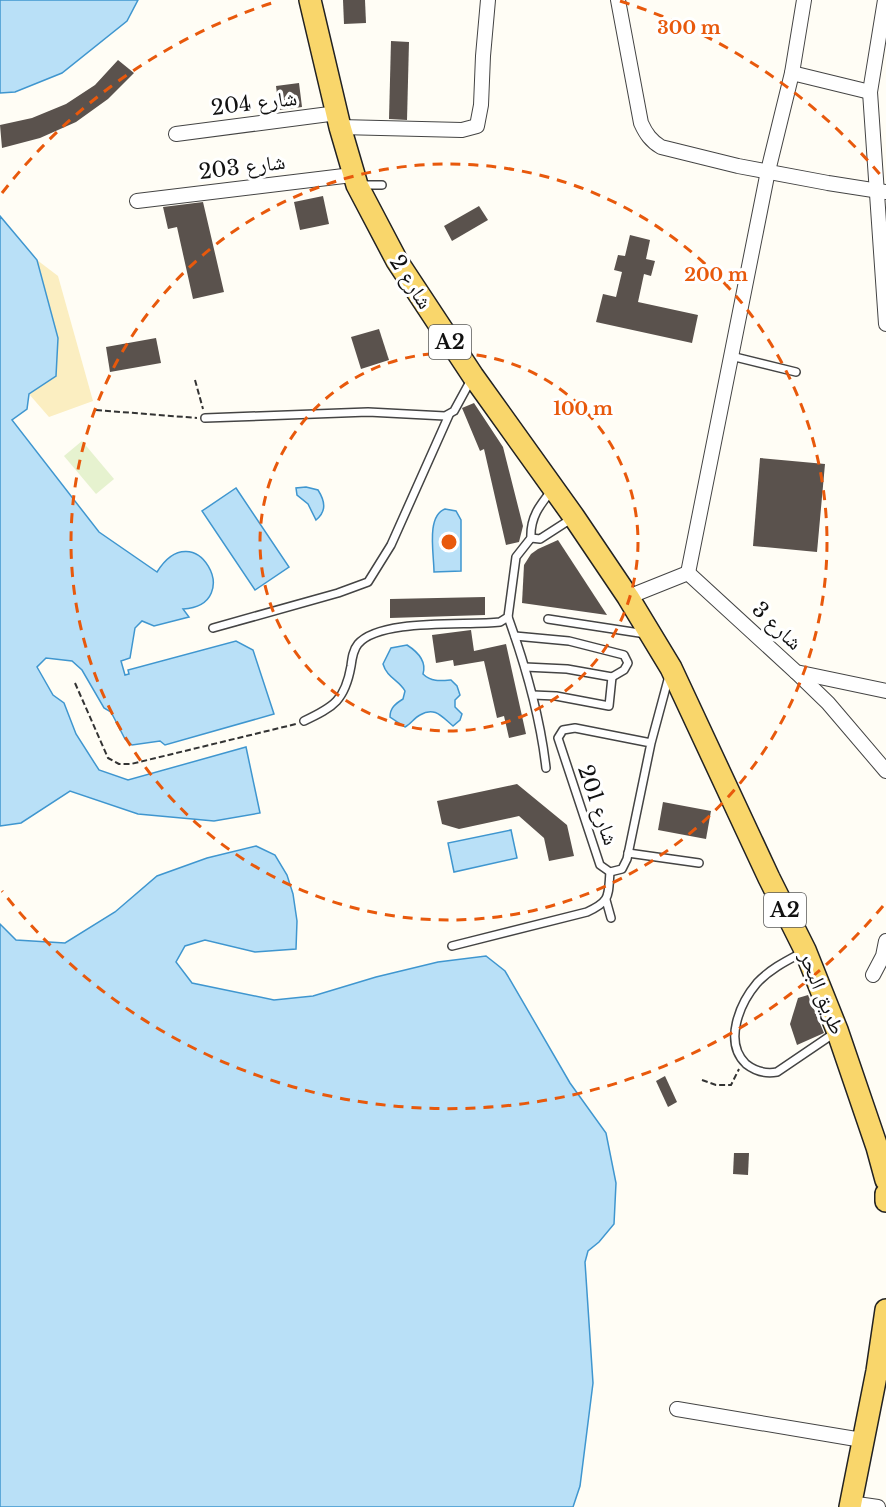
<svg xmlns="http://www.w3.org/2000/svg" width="886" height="1507" font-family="'Libre Baskerville','Noto Naskh Arabic',serif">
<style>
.sand{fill:#fbeec1}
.pitch{fill:#e6f2cf}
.water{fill:#b9e0f7;stroke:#3f96cf;stroke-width:1.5}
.building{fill:#5a524d}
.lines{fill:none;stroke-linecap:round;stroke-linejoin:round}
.service-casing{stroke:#444;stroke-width:10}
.minor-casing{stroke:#444;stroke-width:16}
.primary-casing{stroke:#222;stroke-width:24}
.path{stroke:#333;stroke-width:2;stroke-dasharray:6 3;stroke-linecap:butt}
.service{stroke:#fff;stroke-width:7}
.minor{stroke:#fff;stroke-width:14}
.primary{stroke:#f9d66b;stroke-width:21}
.ring{fill:none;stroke:#e8590c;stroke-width:3;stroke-dasharray:10 8}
.labels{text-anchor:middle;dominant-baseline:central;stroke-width:6;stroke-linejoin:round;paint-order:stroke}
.shield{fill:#fff;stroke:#585858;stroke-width:1.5}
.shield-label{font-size:20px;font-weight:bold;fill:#111}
.street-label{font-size:21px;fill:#111;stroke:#fff}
.centre{fill:#e8590c;stroke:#fff;stroke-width:3}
.ring-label{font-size:18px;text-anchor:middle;font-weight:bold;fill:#e8590c;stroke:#fff;stroke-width:6;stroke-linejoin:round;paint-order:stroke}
</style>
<rect width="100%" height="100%" fill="#fffdf5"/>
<path class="sand" d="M37,260L58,276L93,401L49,417L29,394L56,376L58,338Z"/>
<path class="pitch" d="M82,441L114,479L96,494L64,456Z"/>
<g class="water">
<path d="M0,0H138L127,21L62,73L15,92L0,93Z"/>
<path d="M0,216L37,260L58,338L56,376L29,394L27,409L12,420L99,532L157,572C195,511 247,605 183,609L189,617L154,626L142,621L135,628L130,658L121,661L125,675L129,674L128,670L236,641L253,650L274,714L165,745L160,741L132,745L125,739L111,712L104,708L82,670L72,661L46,658L37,667L53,695L64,703L76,734L99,770L128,780L246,747L260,813L214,821L138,814L70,791L21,823L0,826Z"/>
<path d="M306,487L318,490C325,501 327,511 316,520L308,504L297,495L296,488Z"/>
<path d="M236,488L289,567L255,590L202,511Z"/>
<path d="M445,509L456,511L461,520V571L434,572C434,554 426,516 445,509Z"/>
<path d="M407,645C418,652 427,661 423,674C431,682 440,681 451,680L457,686L460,695L455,700V707L462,714L460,720L453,726C442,717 435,706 420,715C414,718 411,724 405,727L390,717C390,708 395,704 403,699L405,691C399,680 387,678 383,664L391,648Z"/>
<path d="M511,830L517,858L454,872L448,843Z"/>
<path d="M256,846L275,855L287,875L293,894L297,921L296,949L255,952L205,940L185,946L176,962L192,983L274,1000L313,996L376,977L438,962L486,956L505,971L570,1083L606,1133L616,1183L614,1224L599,1242L588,1251L585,1262L593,1383L580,1486L573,1507H0V924L16,940L65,943L115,912L157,876L207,858Z"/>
</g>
<g class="building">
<path d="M343,0H365L366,23L344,24Z"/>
<path d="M391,41L409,42L407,120L389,119Z"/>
<path d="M118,60L134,73L108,99L76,122L40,138L2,148L0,125L32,118L66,104L95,85Z"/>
<path d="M299,83L302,107L279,110L276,86Z"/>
<path d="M323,196L329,224L300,230L294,202Z"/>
<path d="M203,202L224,292L193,299L177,227L168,229L163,207Z"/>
<path d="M479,206L488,220L452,241L444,226Z"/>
<path d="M630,235L650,240L646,259L655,261L651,276L644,274L638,302L698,315L692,343L596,322L603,294L616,297L622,272L614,270L618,255L625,256Z"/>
<path d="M379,329L389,360L361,369L351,337Z"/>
<path d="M156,338L161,363L110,372L106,347Z"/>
<path d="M474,403L503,447L523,526L519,542L506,545L484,449L480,451L462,408Z"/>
<path d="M760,458L825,464L817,552L753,546Z"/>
<path d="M558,540L607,615L522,603L524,565L531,554L538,549Z"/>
<path d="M485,597V615L390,618V599Z"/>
<path d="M471,630L474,651L506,644L526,734L509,738L504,716L497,718L484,661L454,666L453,660L436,663L432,635Z"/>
<path d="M517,784L567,825L574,856L549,861L544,838L519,816L459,829L442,824L437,801Z"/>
<path d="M663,802L711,811L706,839L658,830Z"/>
<path d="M808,995L824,1033L797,1045L790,1024L798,998Z"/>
<path d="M665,1076L677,1102L668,1107L656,1081Z"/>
<path d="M734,1153H749L748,1175L733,1174Z"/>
</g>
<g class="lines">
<defs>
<g id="service">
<path d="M360,185H382"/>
<path d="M731,356L796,372"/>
<path d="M205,418L368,412L445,416L454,411L472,378"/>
<path d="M531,538L540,539L571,519"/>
<path d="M508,617C526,667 540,715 546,768"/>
<path d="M548,619L646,634"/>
<path d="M213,628L338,593L368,582L391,545L449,415"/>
<path d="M515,636L569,641L624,655L628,663L624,670L612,677"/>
<path d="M525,667L567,669L612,677L609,706L556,696L533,695"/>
<path d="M304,721C334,707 345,700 351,666C352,658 353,650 358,644C380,618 466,626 500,622L508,617L516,557L531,538C530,517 540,505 552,490"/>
<path d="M651,743L575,728L563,730L558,738L600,865L610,872L622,869L627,859L651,743L669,676"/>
<path d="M628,853L699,863"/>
<path d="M606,900L611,918"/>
<path d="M452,946L587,912C611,901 608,896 610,872"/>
<path d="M803,952C786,961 770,969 757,983C740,1003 723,1042 746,1064C755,1071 766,1074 777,1072L836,1032"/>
</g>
<g id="minor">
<path d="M618,0L641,123C646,134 651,141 661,147L738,166L828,183L886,192"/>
<path d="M885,0L870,92L886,324"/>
<path d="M792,73L870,92"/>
<path d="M340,127L462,130L477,126L481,105L483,56L488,0"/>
<path d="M176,134L337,113"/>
<path d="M137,201L352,175"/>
<path d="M688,573L768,171L792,73L804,0"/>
<path d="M688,573L796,672L886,691"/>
<path d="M628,597L688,573"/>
<path d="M796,672L828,703L886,771"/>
<path d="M873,975L883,956L886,941"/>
<path d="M677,1409L862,1440"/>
<path d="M850,1503L878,1507"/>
</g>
<g id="primary">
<path d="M310,0L340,127L357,185L397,261L473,376L574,517L628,597L671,668L769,878L805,950L837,1030L877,1147L886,1180"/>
<path d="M886,1194V1201"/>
<path d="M850,1507L877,1371L886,1310"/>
</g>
</defs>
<use href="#service" class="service-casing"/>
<use href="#minor" class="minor-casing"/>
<use href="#primary" class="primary-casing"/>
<g class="path">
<path d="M195,380L203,409"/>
<path d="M96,410L197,418"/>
<path d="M75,683L108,758L119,764H131L296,724"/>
<path d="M702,1080L716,1085H731L739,1069"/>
</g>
<use href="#service" class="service"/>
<use href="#minor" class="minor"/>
<use href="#primary" class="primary"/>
</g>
<g class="ring">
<circle cx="449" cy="542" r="189"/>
<circle cx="449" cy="542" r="378"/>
<path d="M883 906A567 567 0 0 1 2 891M2 193A567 567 0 0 1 278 1M620 1A567 567 0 0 1 883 178"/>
</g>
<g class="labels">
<g class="shield">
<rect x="429" y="325" width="42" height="34" rx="4.5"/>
<rect x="764" y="893" width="42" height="34" rx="4.5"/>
</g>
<g class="shield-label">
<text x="450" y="342">A2</text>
<text x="785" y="910">A2</text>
</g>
<g class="street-label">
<text transform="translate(254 103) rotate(-7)">شارع 204</text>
<text transform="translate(242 167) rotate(-7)">شارع 203</text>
<text transform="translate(411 282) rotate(57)">شارع 2</text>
<text transform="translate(777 626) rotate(43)">شارع 3</text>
<text transform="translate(598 805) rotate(71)">شارع 201</text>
<text transform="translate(822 993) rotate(68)">طريق البحر</text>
</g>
</g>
<circle cx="449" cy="542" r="9" class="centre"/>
<g class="ring-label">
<text x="689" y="34">300 m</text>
<text x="716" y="281">200 m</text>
<text x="583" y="415">100 m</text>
</g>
</svg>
